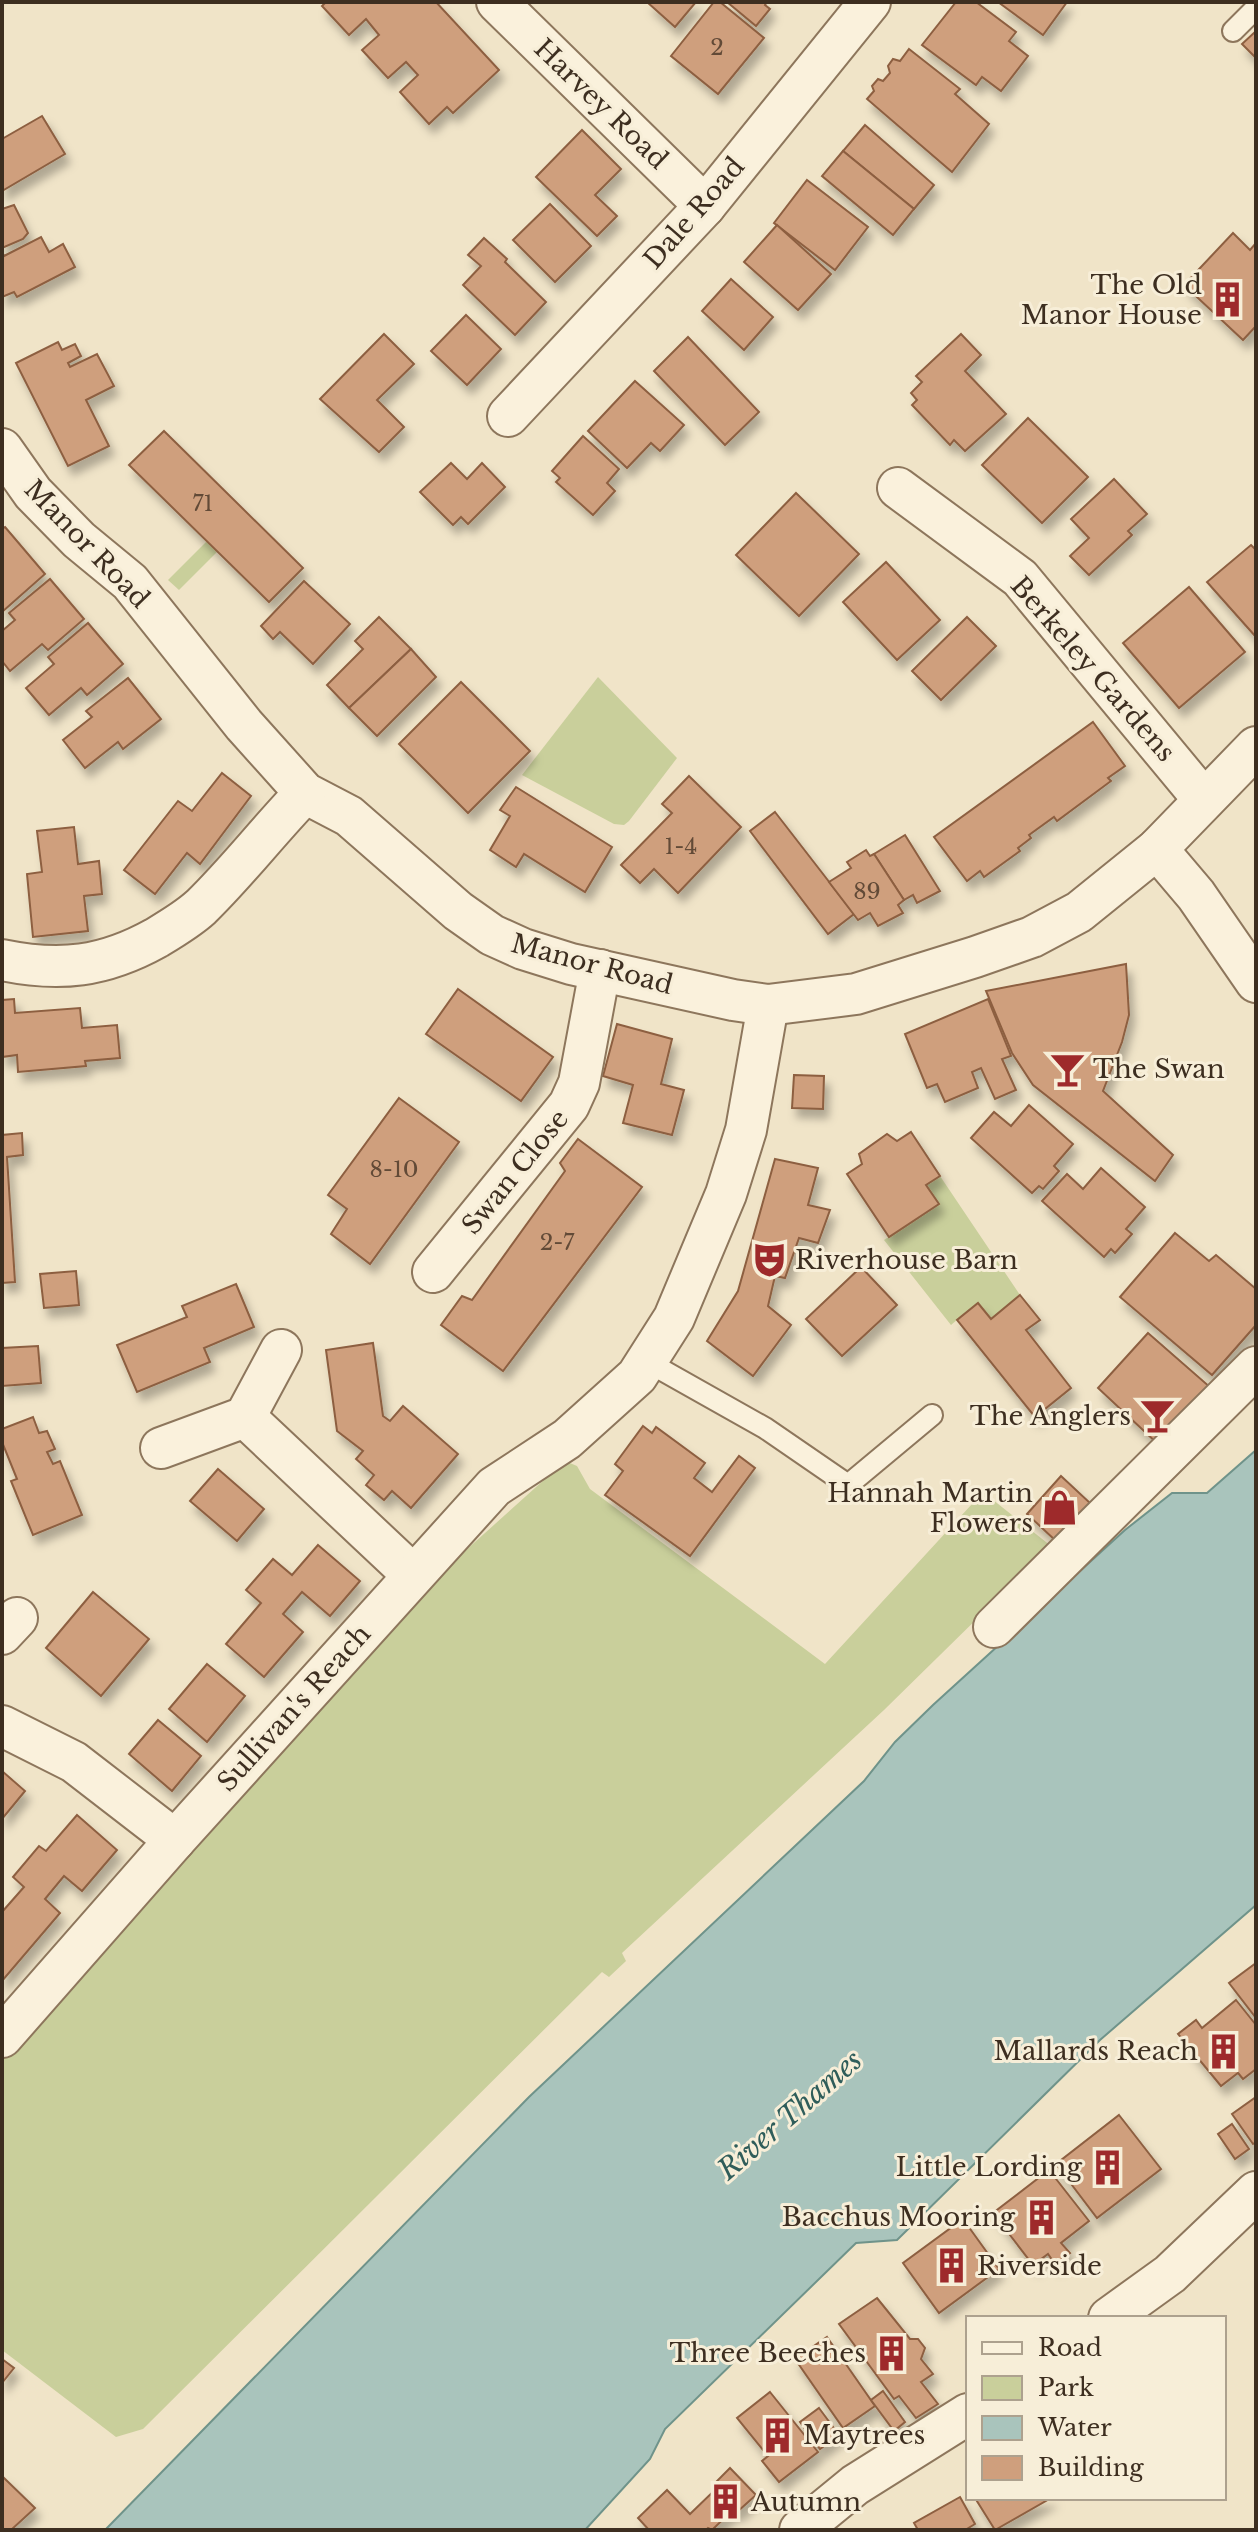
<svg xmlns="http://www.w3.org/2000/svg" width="1258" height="2532" font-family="'Libre Baskerville',serif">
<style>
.green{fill:#c9cf9b}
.water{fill:#a9c4bc;stroke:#6f938a;stroke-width:2}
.building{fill:#cf9f7d;stroke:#8d5f41;stroke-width:2;filter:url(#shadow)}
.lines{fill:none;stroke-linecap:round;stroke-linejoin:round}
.lane-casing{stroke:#8d765c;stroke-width:24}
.street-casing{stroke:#8d765c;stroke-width:44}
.lane{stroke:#faf1dc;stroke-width:20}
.street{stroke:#faf1dc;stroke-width:40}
.labels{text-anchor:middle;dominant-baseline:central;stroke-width:6;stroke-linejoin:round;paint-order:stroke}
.number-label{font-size:22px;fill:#624a37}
.street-label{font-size:26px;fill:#3d2e20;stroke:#f7eed8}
.poi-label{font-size:26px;fill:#3d2e20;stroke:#f7eed8;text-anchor:end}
.water-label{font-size:28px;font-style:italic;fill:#2f5d5a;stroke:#f7eed8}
</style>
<defs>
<filter id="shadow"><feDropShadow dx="5" dy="9" stdDeviation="4" flood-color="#0004"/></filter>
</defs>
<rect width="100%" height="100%" fill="#f0e4c8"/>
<g class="green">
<path d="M207,541L217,552L179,590L168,580Z"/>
<path d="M598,677L677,758L629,821L624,825L614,824L522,775Z"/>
<path d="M940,1176L1020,1295L991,1319L977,1303L951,1325L884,1240L938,1204L926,1185Z"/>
<path d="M565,1461L577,1466L590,1489L825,1664L983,1492L1051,1546L884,1710L622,1953L626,1961L609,1977L602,1972L143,2429L116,2437L2,2350V2054L415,1596Z"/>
</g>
<path class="water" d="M1256,1450V1905L1100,2040L897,2240L856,2243L665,2429L650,2459L585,2530H105L529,2097L864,1781L895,1742L933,1705L1125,1530L1172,1493H1207Z"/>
<g class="building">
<path d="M326,2H436L499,70L453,113L447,107L429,124L400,92L418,75L406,62L388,78L362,50L379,35L366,19L349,35L322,6Z"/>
<path d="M647,2H696L675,27Z"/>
<path d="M714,2H720L764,38L718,94L671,56Z"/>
<path d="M727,2H767L765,5L770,9L756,26Z"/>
<path d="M956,2H976L1016,32L1009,41L1028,56L1001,91L982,77L976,85L922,45Z"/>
<path d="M998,2H1067L1043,35Z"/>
<path d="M1256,31V58L1242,44Z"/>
<path d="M909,49L960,89L955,94L989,124L952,172L867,99L874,91L872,86L878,79L883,81L890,73L888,66L893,59L900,61Z"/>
<path d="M42,116L65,154L2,191V139Z"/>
<path d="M865,125L934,185L914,209L843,151Z"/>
<path d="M582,130L621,169L595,195L617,216L597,236L536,177Z"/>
<path d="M843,151L914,209L893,235L822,176Z"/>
<path d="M807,180L868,227L835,270L774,223Z"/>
<path d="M550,204L591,246L555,282L513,240Z"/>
<path d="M14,205L28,233L23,239L2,248V209Z"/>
<path d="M777,225L831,274L798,310L744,262Z"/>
<path d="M1233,233L1250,250L1256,243V326L1243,340L1184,285Z"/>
<path d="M41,237L49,252L63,244L75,267L17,297L14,292L2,297V251L4,256Z"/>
<path d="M484,238L507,259L505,262L546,302L515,335L463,285L481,266L468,255Z"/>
<path d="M731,279L773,317L744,350L702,311Z"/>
<path d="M466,315L501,349L467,385L431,351Z"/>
<path d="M384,334L414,364L377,400L404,427L379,452L320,399Z"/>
<path d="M961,334L981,355L965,371L1006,414L965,451L954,440L950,445L912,405L917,400L911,393L922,382L916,376Z"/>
<path d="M688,337L759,412L725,445L654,371Z"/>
<path d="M58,342L62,350L75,344L81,356L68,363L70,367L97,354L114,386L86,400L109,446L68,466L16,363Z"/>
<path d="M635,381L684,425L660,451L651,443L627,468L588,431Z"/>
<path d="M1028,418L1088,477L1042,523L982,465Z"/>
<path d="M164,431L303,568L269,602L129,465Z"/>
<path d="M583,436L619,469L607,483L615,491L593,515L556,482L560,478L552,471Z"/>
<path d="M451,463L467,479L482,463L505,487L468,524L461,517L453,525L420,492Z"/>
<path d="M1114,479L1147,514L1128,531L1132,535L1089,575L1070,556L1089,538L1071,519Z"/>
<path d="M796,493L859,554L799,616L736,555Z"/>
<path d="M5,527L45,574L2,612V529Z"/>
<path d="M1251,545L1256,550V637L1207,582Z"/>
<path d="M886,562L940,620L897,660L843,602Z"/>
<path d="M50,579L84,619L48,650L42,644L10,671L2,661V631L15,620L9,613Z"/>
<path d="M304,581L350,624L313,664L280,632L273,639L261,626Z"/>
<path d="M1189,587L1245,652L1179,708L1123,643Z"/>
<path d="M379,617L411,649L349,708L327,685L363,649L355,641Z"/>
<path d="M967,617L996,646L941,700L912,671Z"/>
<path d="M88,623L123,664L87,695L81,688L49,715L26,688L54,664L48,657Z"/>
<path d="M411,649L436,677L377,736L349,708Z"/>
<path d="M128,678L161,719L123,749L118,742L85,768L63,740L92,717L86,711Z"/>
<path d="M461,682L530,751L468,813L399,744Z"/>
<path d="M1093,722L1125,766L1108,778L1111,781L1057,821L1054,817L1029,835L1031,838L1018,848L1020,851L984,877L980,871L967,881L934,837Z"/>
<path d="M222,773L251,796L200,864L187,853L155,894L124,870L178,801L192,811Z"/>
<path d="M689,776L741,827L678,893L654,869L640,883L621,865L672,813L662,804Z"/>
<path d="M516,787L612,847L585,892L524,854L516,867L490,850L510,816L500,810Z"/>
<path d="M775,812L854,914L828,934L750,831Z"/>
<path d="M74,827L78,864L99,861L102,894L84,896L88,931L33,937L27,874L42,872L37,831Z"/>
<path d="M905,835L940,891L917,903L913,895L904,900L874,854Z"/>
<path d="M866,850L870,856L874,854L904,900L898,905L903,913L878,926L870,913L858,920L829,882L851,868L847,862Z"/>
<path d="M1126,964L1129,1015L1122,1042L1103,1091L1173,1155L1155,1181L1033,1085L1012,1053L986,991Z"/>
<path d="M458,989L553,1057L521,1101L426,1034Z"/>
<path d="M14,999L15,1013L80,1008L82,1028L117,1025L120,1058L85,1061L86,1066L18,1072L17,1055L2,1057V1000Z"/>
<path d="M988,999L1011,1056L1002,1059L1016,1090L995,1099L981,1068L972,1072L978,1088L945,1102L937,1084L927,1088L905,1034Z"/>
<path d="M617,1024L672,1039L661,1084L684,1090L672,1135L623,1123L633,1085L603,1076Z"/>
<path d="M794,1075L824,1076L823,1109L792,1108Z"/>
<path d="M399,1098L459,1142L370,1264L331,1234L347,1209L328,1195Z"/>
<path d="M1029,1105L1073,1144L1054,1166L1059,1171L1043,1189L1039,1186L1032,1193L971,1138L994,1112L1011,1126Z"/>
<path d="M911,1132L940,1176L926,1185L939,1204L889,1237L847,1174L862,1164L859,1154L887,1134L897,1141Z"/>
<path d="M22,1133L23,1155L7,1157L15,1282L2,1283V1135Z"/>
<path d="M578,1139L642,1187L503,1371L441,1325L462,1296L472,1300L565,1171L560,1163Z"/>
<path d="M775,1159L818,1168L808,1205L830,1210L818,1243L799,1238L785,1278L775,1276L768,1306L791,1325L753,1376L707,1341L738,1291Z"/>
<path d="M1101,1168L1145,1207L1126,1229L1132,1234L1115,1253L1111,1249L1104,1257L1042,1201L1067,1174L1083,1189Z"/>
<path d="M1175,1233L1209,1261L1216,1255L1256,1289V1325L1212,1375L1120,1297Z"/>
<path d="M861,1267L897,1305L842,1356L806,1319Z"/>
<path d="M76,1271L79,1305L44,1308L40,1274Z"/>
<path d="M236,1284L254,1327L204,1348L210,1362L137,1392L117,1345L187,1317L182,1306Z"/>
<path d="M1020,1295L1040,1320L1026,1330L1071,1388L1035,1417L957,1320L978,1303L991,1319Z"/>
<path d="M1148,1333L1211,1388L1159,1445L1098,1388Z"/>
<path d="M373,1343L383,1416L390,1421L403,1406L458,1454L411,1508L392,1491L384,1500L366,1485L374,1475L356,1459L363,1451L337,1431L326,1350Z"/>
<path d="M38,1346L41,1383L2,1386V1348Z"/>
<path d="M33,1417L39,1433L47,1431L55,1449L47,1452L53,1464L60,1461L82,1515L33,1535L11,1481L17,1479L2,1442V1429Z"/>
<path d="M643,1426L652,1433L656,1427L705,1463L694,1478L712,1492L739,1456L755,1468L690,1556L605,1495L623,1471L615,1464Z"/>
<path d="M218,1469L264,1509L237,1541L190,1501Z"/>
<path d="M1061,1476L1090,1503L1056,1541L1027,1514Z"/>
<path d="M318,1545L360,1581L330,1616L302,1592L283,1614L303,1632L264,1677L226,1644L261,1603L246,1590L273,1559L292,1575Z"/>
<path d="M93,1592L149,1639L101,1696L46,1648Z"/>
<path d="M207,1664L245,1696L207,1742L169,1709Z"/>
<path d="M158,1720L201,1756L172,1791L129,1754Z"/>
<path d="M2,1771L25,1791L2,1819Z"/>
<path d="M77,1815L117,1850L82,1891L64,1876L45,1899L60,1913L2,1981V1912L24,1887L13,1877L39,1846L46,1851Z"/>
<path d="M1256,1963V2018L1229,1983Z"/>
<path d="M1236,2000L1256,2025V2069L1243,2079L1238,2073L1221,2086L1178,2034L1196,2020L1202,2028Z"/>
<path d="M1256,2097V2142L1253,2144L1232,2114Z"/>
<path d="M1119,2115L1161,2169L1097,2218L1056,2164Z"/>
<path d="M1232,2124L1249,2149L1235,2159L1218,2134Z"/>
<path d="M1049,2170L1089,2221L1061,2243L1070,2253L1055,2264L1048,2254L1033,2265L993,2213Z"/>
<path d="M963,2219L999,2269L939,2313L903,2263Z"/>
<path d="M877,2298L910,2339H918L925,2348L921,2359L933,2374L921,2382L938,2404L916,2418L899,2396L894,2399L839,2324Z"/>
<path d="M827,2337L875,2406L843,2428L795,2359Z"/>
<path d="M2,2359L14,2368L2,2383Z"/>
<path d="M883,2391L905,2422L894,2431L871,2400Z"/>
<path d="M770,2392L818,2452L779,2482L762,2461L768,2456L737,2418Z"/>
<path d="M819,2408L839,2435L820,2449L800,2422Z"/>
<path d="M730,2468L756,2495L737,2512L734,2509L712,2530L708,2528L706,2530H649L638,2518L667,2490L690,2514L717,2488L714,2484Z"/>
<path d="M2,2476L35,2508L11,2530H2Z"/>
<path d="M960,2497L975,2524L965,2530H918L914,2523Z"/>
<path d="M975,2498H1051L995,2530Z"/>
</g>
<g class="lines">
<defs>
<g id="lane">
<path d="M1233,31L1256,8"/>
<path d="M646,1361L765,1428L848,1485L932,1415"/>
</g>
<g id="street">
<path d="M497,2L705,206"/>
<path d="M508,416L705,206L870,2"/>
<path d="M2,449L33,493L79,540L130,582L244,725L305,793L349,816L458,911L492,935L523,949L571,964L733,1000L768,1005L856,994L975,957L1032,937L1079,912L1157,849L1256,747"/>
<path d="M898,488L1020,578L1204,800"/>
<path d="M1157,849L1196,895L1256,982"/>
<path d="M2,960C60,972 104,967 156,938C171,929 188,919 201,907C238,871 269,830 305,793"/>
<path d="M433,1272L569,1105L579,1083L600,970"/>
<path d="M245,1417L413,1575"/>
<path d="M161,1448L245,1417L281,1350"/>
<path d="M994,1627L1256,1367"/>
<path d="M2,1634L17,1618"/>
<path d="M2,1726L74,1762L175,1840"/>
<path d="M2,2037L175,1840L494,1487L567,1439L637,1376L674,1318L726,1194L746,1130L768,1005"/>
<path d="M1109,2318L1170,2274L1256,2192"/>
<path d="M800,2530L855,2485L968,2414"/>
</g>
</defs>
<use href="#lane" class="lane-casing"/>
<use href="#street" class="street-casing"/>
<use href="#lane" class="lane"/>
<use href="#street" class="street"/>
</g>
<defs>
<symbol id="building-bare" viewBox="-9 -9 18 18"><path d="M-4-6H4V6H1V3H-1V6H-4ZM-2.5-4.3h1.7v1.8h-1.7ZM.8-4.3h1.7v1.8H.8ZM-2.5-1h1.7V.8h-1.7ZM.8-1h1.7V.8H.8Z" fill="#9e2a2b" stroke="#f7eed8" stroke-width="2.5" paint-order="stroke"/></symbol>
<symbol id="bar-bare" viewBox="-9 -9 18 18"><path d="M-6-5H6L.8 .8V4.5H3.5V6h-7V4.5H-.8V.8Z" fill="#9e2a2b" stroke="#f7eed8" stroke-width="2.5" paint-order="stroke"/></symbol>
<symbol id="theatre-bare" viewBox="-9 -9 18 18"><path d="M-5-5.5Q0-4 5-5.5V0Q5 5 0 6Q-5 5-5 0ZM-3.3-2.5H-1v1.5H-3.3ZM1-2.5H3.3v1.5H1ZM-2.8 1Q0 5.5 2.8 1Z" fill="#9e2a2b" stroke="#f7eed8" stroke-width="2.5" paint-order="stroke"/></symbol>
<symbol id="shop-bare" viewBox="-9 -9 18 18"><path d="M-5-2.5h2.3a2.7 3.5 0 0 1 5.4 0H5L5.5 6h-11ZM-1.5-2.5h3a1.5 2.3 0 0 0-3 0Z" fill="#9e2a2b" stroke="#f7eed8" stroke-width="2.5" paint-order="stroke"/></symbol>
</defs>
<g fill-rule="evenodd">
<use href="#building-bare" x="1202" y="274" width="51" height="51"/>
<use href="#bar-bare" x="1042" y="1044" width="51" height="51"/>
<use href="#theatre-bare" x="744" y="1234" width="51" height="51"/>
<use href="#bar-bare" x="1132" y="1390" width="51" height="51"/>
<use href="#shop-bare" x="1034" y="1482" width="51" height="51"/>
<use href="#building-bare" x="1198" y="2026" width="51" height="51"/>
<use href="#building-bare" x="1082" y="2142" width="51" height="51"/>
<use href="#building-bare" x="1016" y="2192" width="51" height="51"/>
<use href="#building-bare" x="926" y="2240" width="51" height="51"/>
<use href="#building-bare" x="866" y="2328" width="51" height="51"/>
<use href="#building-bare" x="752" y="2410" width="51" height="51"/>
<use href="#building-bare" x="700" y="2476" width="51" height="51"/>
</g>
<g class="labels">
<g class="number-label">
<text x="717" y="47">2</text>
<text x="203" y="503">71</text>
<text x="681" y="846">1-4</text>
<text x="867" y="891">89</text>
<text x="394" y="1169">8-10</text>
<text x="557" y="1242">2-7</text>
</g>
<g class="street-label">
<text transform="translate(601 104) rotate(44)">Harvey Road</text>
<text transform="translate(694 213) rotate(-49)">Dale Road</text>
<text transform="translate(87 544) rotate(46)">Manor Road</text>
<text transform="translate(1093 669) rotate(49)">Berkeley Gardens</text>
<text transform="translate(592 964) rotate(15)">Manor Road</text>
<text transform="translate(515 1172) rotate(-51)">Swan Close</text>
<text transform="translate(294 1708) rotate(-48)">Sullivan's Reach</text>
</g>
<g class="poi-label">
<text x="1202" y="285">The Old<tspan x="1202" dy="30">Manor House</tspan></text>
<text x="1093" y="1069" text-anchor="start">The Swan</text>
<text x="795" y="1260" text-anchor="start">Riverhouse Barn</text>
<text x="1131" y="1416">The Anglers</text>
<text x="1033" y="1493">Hannah Martin<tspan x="1033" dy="30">Flowers</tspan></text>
<text x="1198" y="2051">Mallards Reach</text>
<text x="1082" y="2167">Little Lording</text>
<text x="1015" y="2217">Bacchus Mooring</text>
<text x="977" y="2266" text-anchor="start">Riverside</text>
<text x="866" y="2353">Three Beeches</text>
<text x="803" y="2435" text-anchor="start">Maytrees</text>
<text x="751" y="2502" text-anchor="start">Autumn</text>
</g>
<g class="water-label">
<text transform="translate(790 2115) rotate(-41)">River Thames</text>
</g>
</g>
<rect width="1258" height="2532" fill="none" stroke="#3d2e20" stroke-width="8"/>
<rect x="966" y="2316" width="260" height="184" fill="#f7eed8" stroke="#ada18e" stroke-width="2"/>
<rect x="982" y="2342" width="40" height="12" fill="#faf1dc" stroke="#ada18e" stroke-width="2"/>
<text x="1038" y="2356" font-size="24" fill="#3d2e20">Road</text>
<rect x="982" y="2376" width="40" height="24" fill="#c9cf9b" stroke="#ada18e" stroke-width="2"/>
<text x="1038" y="2396" font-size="24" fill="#3d2e20">Park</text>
<rect x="982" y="2416" width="40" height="24" fill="#a9c4bc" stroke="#ada18e" stroke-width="2"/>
<text x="1038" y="2436" font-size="24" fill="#3d2e20">Water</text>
<rect x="982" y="2456" width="40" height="24" fill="#cf9f7d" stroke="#ada18e" stroke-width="2"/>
<text x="1038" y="2476" font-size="24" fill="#3d2e20">Building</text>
</svg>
